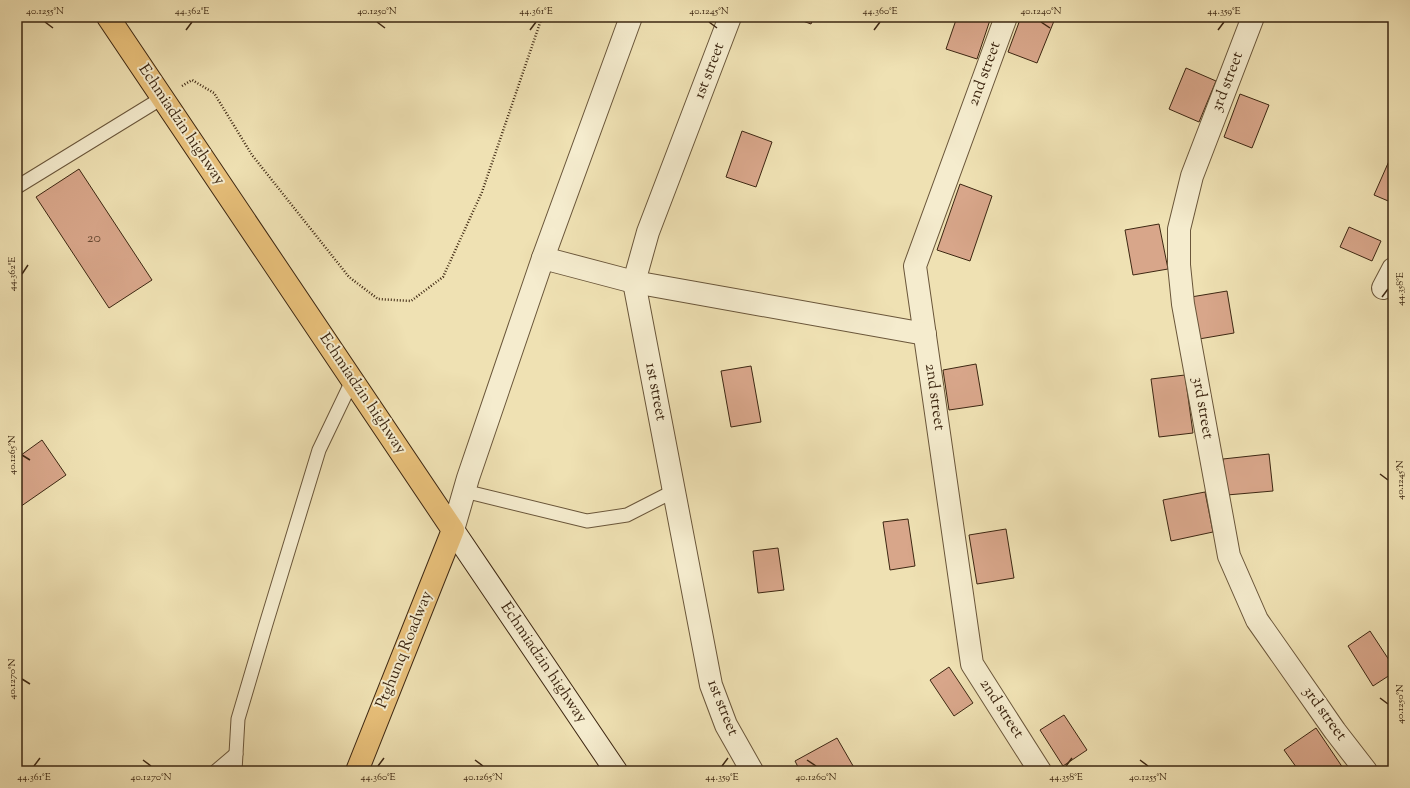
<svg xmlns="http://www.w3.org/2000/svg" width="1410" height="788" font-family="'Sorts Mill Goudy',serif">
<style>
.building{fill:#d8a68a;stroke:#3d2712}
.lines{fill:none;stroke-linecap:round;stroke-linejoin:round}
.lane-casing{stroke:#6a563a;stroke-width:15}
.street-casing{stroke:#6a563a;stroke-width:24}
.secondary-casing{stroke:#3d2712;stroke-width:24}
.primary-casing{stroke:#3d2712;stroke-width:24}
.path{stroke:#3d2712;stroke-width:2.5;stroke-dasharray:1 2;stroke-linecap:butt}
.lane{stroke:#f5ecce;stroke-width:13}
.street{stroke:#f5ecce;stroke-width:22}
.secondary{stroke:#f5ecce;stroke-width:22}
.primary{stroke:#e8c07a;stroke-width:22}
.ticks{fill:none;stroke:#3d2712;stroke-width:1.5}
.labels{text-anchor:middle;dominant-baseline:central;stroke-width:4;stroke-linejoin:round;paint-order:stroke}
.number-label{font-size:14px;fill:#644730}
.street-label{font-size:16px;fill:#3d2712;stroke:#f5ecce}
.neatline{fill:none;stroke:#3d2712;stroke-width:1.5}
.ticks-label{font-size:10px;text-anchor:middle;fill:#3d2712}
</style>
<rect width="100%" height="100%" fill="#efe1b3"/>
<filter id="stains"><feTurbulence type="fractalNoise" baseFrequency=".005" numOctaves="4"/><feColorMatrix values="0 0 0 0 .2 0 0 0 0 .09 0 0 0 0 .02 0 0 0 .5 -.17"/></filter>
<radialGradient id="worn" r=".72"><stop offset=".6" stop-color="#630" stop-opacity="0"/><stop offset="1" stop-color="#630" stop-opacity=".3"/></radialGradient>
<g class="building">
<path d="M792,17H814L811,24Z"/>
<path d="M957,17H991L977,59L946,49Z"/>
<path d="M1021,17H1043L1054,21L1037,63L1008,52Z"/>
<path d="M1186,68L1216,81L1199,122L1169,109Z"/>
<path d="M1240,94L1269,105L1252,148L1224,137Z"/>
<path d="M742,131L772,142L756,187L726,177Z"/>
<path d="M1393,152V203L1374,195Z"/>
<path d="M79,169L152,280L109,308L36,197Z"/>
<path d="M960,184L992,196L970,261L937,250Z"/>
<path d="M1159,224L1168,269L1133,275L1125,230Z"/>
<path d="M1349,227L1381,241L1372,261L1340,247Z"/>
<path d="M1227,291L1234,333L1199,339L1191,297Z"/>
<path d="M976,364L983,405L949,410L943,370Z"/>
<path d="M751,366L761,422L731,427L721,371Z"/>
<path d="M1185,375L1193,433L1159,437L1151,379Z"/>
<path d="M42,440L66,475L17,509V458Z"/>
<path d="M1269,454L1273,491L1227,495L1223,459Z"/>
<path d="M1205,492L1213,532L1171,541L1163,500Z"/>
<path d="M908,519L915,566L890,570L883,522Z"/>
<path d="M1006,529L1014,578L977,584L969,535Z"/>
<path d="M778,548L784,590L758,593L753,551Z"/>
<path d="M1370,631L1393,666V673L1373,686L1348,646Z"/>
<path d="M949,667L973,703L954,716L930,680Z"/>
<path d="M1064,715L1087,750L1063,766L1040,730Z"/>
<path d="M1316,728L1345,771H1299L1284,750Z"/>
<path d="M837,738L856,771H800L795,761Z"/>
</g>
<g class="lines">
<defs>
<g id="lane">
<path d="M17,187L162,98"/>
<path d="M464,491L587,521L627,515L674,491"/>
<path d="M216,771L236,754"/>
<path d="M235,771L238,719L266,624L319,450L352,381"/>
</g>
<g id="street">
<path d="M730,17L648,232L634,282L711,685L726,725L752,771"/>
<path d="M1006,17L915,266L972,664L1040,771"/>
<path d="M1253,17L1192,176L1179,229V265L1183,304L1229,556L1257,620L1335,731L1366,771"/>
<path d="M543,258L634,282L925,334"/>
<path d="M1383,288L1393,269"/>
<path d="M453,530L468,478L543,258L631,17"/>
</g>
<path id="secondary" d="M453,530L616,771"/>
<path id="primary" d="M108,17L453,530L357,771"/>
</defs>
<use href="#lane" class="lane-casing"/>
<use href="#street" class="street-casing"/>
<use href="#secondary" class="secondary-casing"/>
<use href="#primary" class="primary-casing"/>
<path class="path" d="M182,86L192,80L214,93L252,155L349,277L378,299L411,301L443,277L482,192L542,17"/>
<use href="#lane" class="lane"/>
<use href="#street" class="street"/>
<use href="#secondary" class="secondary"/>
<use href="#primary" class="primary"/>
</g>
<path class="ticks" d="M45,22L53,28M377,22L385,28M709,22L717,28M1041,22L1050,28M186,30L192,22M530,30L536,22M874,30L880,22M1218,30L1224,22M22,274L28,265M1382,297L1388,289M22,455L30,460M1380,474L1388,480M22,679L30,684M1380,698L1388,704M143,760L151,766M475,760L483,766M807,760L816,766M1140,760L1148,766M34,766L40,758M378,766L384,758M722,766L728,758M1066,766L1072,758"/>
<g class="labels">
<g class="number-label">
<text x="94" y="239">20</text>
</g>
<g class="street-label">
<text transform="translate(710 71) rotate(-69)">1st street</text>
<text transform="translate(985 74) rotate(-70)">2nd street</text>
<text transform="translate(1228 82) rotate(-69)">3rd street</text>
<text transform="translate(181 125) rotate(56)">Echmiadzin highway</text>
<text transform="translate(655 392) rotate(79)">1st street</text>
<text transform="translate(362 394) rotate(56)">Echmiadzin highway</text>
<text transform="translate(934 397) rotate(82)">2nd street</text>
<text transform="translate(1202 408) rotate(80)">3rd street</text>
<text transform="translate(405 650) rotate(-68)">Ptghunq Roadway</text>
<text transform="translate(543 663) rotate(56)">Echmiadzin highway</text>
<text transform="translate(722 708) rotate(68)">1st street</text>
<text transform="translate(1001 709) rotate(57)">2nd street</text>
<text transform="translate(1324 714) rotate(54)">3rd street</text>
</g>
</g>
<rect width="1410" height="788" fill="none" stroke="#efe1b3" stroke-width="44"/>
<rect x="22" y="22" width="1366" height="744" class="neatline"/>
<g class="ticks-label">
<text x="45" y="14">40.1255°N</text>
<text x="192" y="14">44.362°E</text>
<text x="377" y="14">40.1250°N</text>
<text x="536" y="14">44.361°E</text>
<text x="709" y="14">40.1245°N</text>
<text x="880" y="14">44.360°E</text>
<text x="1041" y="14">40.1240°N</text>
<text x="1224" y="14">44.359°E</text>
<text transform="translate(11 274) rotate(-90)" y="4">44.362°E</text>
<text transform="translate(1399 289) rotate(-90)" y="4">44.358°E</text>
<text transform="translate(11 455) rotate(-90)" y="4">40.1265°N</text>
<text transform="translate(1399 480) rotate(-90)" y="4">40.1245°N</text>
<text transform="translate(11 679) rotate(-90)" y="4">40.1270°N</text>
<text transform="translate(1399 704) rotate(-90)" y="4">40.1250°N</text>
<text x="34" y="780">44.361°E</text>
<text x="151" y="780">40.1270°N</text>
<text x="378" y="780">44.360°E</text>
<text x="483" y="780">40.1265°N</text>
<text x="722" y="780">44.359°E</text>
<text x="816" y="780">40.1260°N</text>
<text x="1066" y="780">44.358°E</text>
<text x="1148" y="780">40.1255°N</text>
</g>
<rect width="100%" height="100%" filter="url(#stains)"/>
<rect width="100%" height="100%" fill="url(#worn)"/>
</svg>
